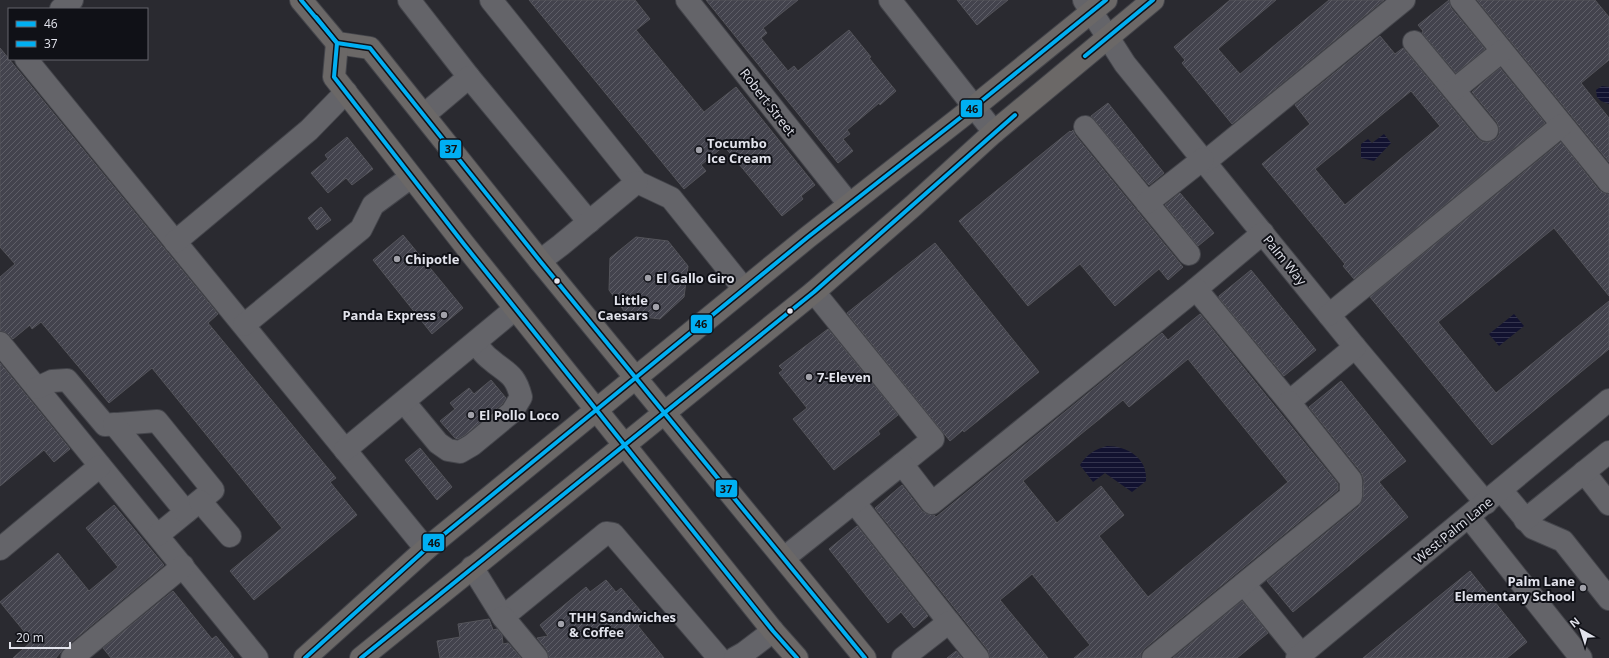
<svg xmlns="http://www.w3.org/2000/svg" width="1609" height="658" font-family="'Open Sans',sans-serif">
<style>
.water{fill:url(#water-rules)}
.building{fill:url(#building-hatch);stroke:#54545a;fill-rule:evenodd}
.lines{fill:none;stroke-linecap:round;stroke-linejoin:round}
.minor-casing{stroke:#44454b;stroke-width:24}
.major-casing{stroke:#44454b;stroke-width:24}
.minor{stroke:#646469;stroke-width:22}
.major{stroke:#6b6867;stroke-width:22}
.bus-1-casing{stroke:#101117;stroke-width:7}
.bus-2-casing{stroke:#101117;stroke-width:7}
.bus-1{stroke:#00aff2;stroke-width:4}
.bus-2{stroke:#00aff2;stroke-width:4}
.poi-dot{fill:#a2a2aa;stroke:#101117;stroke-width:1.5}
.bus-dot{fill:#e2e3ec;stroke:#101117;stroke-width:1.5}
.labels{text-anchor:middle;dominant-baseline:central;stroke-width:4;stroke-linejoin:round;paint-order:stroke}
.street-label{font-size:13px;fill:#e2e3ec;stroke:#101117}
.poi-label{font-size:13px;font-weight:bold;fill:#e2e3ec;stroke:#101117;text-anchor:start}
.line-badge{stroke:#101117;stroke-width:1.5}
.pale-badge-label{font-size:11px;text-anchor:middle;font-weight:bold;fill:#111}
</style>
<defs>
<pattern id="water-rules" width="6" height="5" patternUnits="userSpaceOnUse"><rect width="6" height="5" fill="#121230"/><path d="M0 2.5h6" fill="none" stroke="#34344e"/></pattern>
<pattern id="building-hatch" width="6" height="6" patternUnits="userSpaceOnUse"><rect width="6" height="6" fill="#43434d"/><path d="M-1 1l2-2M0 6l6-6M5 7l2-2" fill="none" stroke="#5e5e67"/></pattern>
</defs>
<rect width="100%" height="100%" fill="#2a2a30"/>
<g class="water">
<path d="M1602,86L1609,87V104L1601,101L1597,97L1596,90Z"/>
<path d="M1384,134L1391,143L1374,161L1361,158V144L1368,139L1372,143Z"/>
<path d="M1514,314L1524,326L1499,346L1489,334Z"/>
<path d="M1107,446C1127,446 1148,458 1146,481L1132,492L1105,473L1093,482L1080,465C1087,454 1094,450 1107,446Z"/>
</g>
<g class="building">
<path d="M529,0H635L650,19L636,30L704,112L736,87L815,185L801,196L803,199L782,216L724,146L701,165L706,171L684,189Z"/>
<path d="M706,0H798L763,28L767,33L761,38L788,71L794,66L798,71L849,30L871,57L869,58L896,91L880,105L879,103L847,130L850,134L843,139L853,151L838,163Z"/>
<path d="M957,0H1008L977,25Z"/>
<path d="M1230,0H1276L1218,49L1240,74L1329,0H1384L1232,124L1182,63L1185,60L1174,47Z"/>
<path d="M1449,0L1451,8L1485,49L1456,73L1422,33L1423,31L1418,25Z"/>
<path d="M1477,0H1595L1609,17V60L1581,83L1609,118V162Z"/>
<path d="M1380,36L1395,54L1403,48L1477,138L1482,142H1489L1495,140L1499,135V128L1497,122L1472,92L1500,68L1545,123L1354,279L1343,266L1345,264L1262,164L1310,124L1295,105ZM1411,91L1440,126L1345,205L1315,169Z"/>
<path d="M0,48L218,314L208,323L336,478L330,482L357,515L254,600L230,571L282,528L152,368L109,403L41,322L32,329L30,325L13,339L5,332L0,331V277L15,264L0,247Z"/>
<path d="M1108,103L1164,173L1149,185L1091,116Z"/>
<path d="M1073,130L1075,135L1183,267L1168,280L1159,269L1115,306L1080,264L1028,306L959,221L1070,131L1071,132Z"/>
<path d="M347,137L373,169L352,185L346,178L328,193L311,173L328,159L325,155Z"/>
<path d="M1561,142L1599,190L1604,193L1609,194V296L1554,228L1438,322L1496,393L1609,301V349L1492,445L1370,297Z"/>
<path d="M1180,193L1214,233L1198,246L1165,205Z"/>
<path d="M321,207L331,220L317,230L308,218Z"/>
<path d="M403,235L463,308L432,334L373,260Z"/>
<path d="M636,237L668,241L688,266L684,297L660,319L627,315L609,290L610,258Z"/>
<path d="M935,243L1039,372L964,432L963,430L950,441L847,313Z"/>
<path d="M1251,270L1316,350L1284,376L1219,298V296Z"/>
<path d="M1200,314L1338,484V490L1145,648L1141,653V658H1074L1090,645L1032,574L1000,600L1048,658H990L988,650L875,508L902,485L922,511L927,514L934,515L936,517L1162,333L1168,340ZM1188,359L1288,482L1148,597L1099,536L1124,515L1101,486L1057,523L1023,481L1123,400L1129,407Z"/>
<path d="M828,329L898,415L878,431L880,434L834,470L793,419L807,408L779,373L783,370L779,366Z"/>
<path d="M0,363L70,449L54,462L44,450L0,486Z"/>
<path d="M491,380L506,398L502,404L465,435L458,439L455,438L440,421L455,409L450,403L469,388L474,394Z"/>
<path d="M1341,381L1406,461L1379,482L1408,517L1293,612L1267,581L1359,506L1363,496L1364,480L1361,472L1309,407Z"/>
<path d="M420,448L452,487L437,500L405,460Z"/>
<path d="M114,505L164,565L64,648L56,658H13L32,641L0,602L58,553L89,591L118,567L86,528Z"/>
<path d="M857,526L928,616L914,628L901,612L888,623L829,549Z"/>
<path d="M1470,571L1527,642L1507,658H1363Z"/>
<path d="M606,580L616,592L621,588L647,618L638,626L664,658H549L547,650L537,638L548,636L540,625L586,587L590,592Z"/>
<path d="M173,591L212,639L216,636L234,658H111L103,648Z"/>
<path d="M1242,601L1268,633L1237,658H1173Z"/>
<path d="M489,619L493,630L497,629L502,635L503,644L508,643L521,658H440L437,641L460,637L458,624Z"/>
<path d="M956,651L962,658H947Z"/>
</g>
<g class="lines">
<defs>
<g id="minor">
<path d="M409,0L469,77"/>
<path d="M491,0L637,182L671,198L744,289"/>
<path d="M687,0L849,204"/>
<path d="M890,0L994,132"/>
<path d="M1084,0L1125,64L1355,347L1486,503"/>
<path d="M1461,0L1609,182"/>
<path d="M61,9L72,0"/>
<path d="M1414,42L1487,130"/>
<path d="M26,59L426,549"/>
<path d="M1454,90L1502,51"/>
<path d="M424,115L469,77L589,222"/>
<path d="M1085,127L1189,254"/>
<path d="M1205,162L1404,0"/>
<path d="M1147,203L1203,159"/>
<path d="M175,242L309,130L346,92"/>
<path d="M540,261L561,245L637,182"/>
<path d="M1196,289L1263,233"/>
<path d="M814,292L933,439L902,464"/>
<path d="M1329,315L1562,125"/>
<path d="M244,325L361,229L373,205L411,177"/>
<path d="M0,343L257,658"/>
<path d="M37,388L52,381L67,380L105,425L157,421L213,490L158,535"/>
<path d="M404,402L438,443L448,450L460,452L472,445L512,412L521,397C515,373 507,374 490,359C484,355 480,348 475,343"/>
<path d="M114,424L186,512"/>
<path d="M345,450L515,309"/>
<path d="M1584,472L1609,504"/>
<path d="M1501,490L1533,528L1563,541L1609,599"/>
<path d="M200,501L230,536"/>
<path d="M854,502L949,622"/>
<path d="M1469,517L1581,658"/>
<path d="M1525,520L1609,452"/>
<path d="M0,549L100,466"/>
<path d="M784,558L902,464L932,503L1196,289L1289,402L1355,347"/>
<path d="M472,567L503,617L606,533L613,534L719,658"/>
<path d="M1244,584L1301,654"/>
<path d="M503,617L537,658"/>
<path d="M72,658L183,566"/>
<path d="M735,658L744,653L773,631"/>
<path d="M903,658L949,622L978,658"/>
<path d="M1153,658L1351,496V480L1289,402"/>
<path d="M1297,658L1609,400"/>
</g>
<g id="major">
<path d="M301,0L337,43L370,48L540,261L865,658"/>
<path d="M337,43L334,77L463,243L773,631L797,658"/>
<path d="M305,658L426,549L808,237L974,107L1106,0"/>
<path d="M361,658L814,292L913,206L994,132L1153,0"/>
</g>
</defs>
<use href="#minor" class="minor-casing"/>
<use href="#major" class="major-casing"/>
<use href="#minor" class="minor"/>
<use href="#major" class="major"/>
<defs>
<g id="bus-1">
<path d="M1085,56L1153,0"/>
<path d="M305,658L426,549L808,237L974,107L1106,0"/>
<path d="M361,658L814,292L1015,115"/>
</g>
<g id="bus-2">
<path d="M301,0L337,43L370,48L540,261L865,658"/>
<path d="M316,17L337,43L334,77L463,243L773,631L797,658"/>
</g>
</defs>
<use href="#bus-1" class="bus-1-casing"/>
<use href="#bus-2" class="bus-2-casing"/>
<use href="#bus-1" class="bus-1"/>
<use href="#bus-2" class="bus-2"/>
</g>
<g class="poi-dot">
<circle cx="699" cy="150" r="4"/>
<circle cx="397" cy="259" r="4"/>
<circle cx="648" cy="278" r="4"/>
<circle cx="656" cy="307" r="4"/>
<circle cx="444" cy="315" r="4"/>
<circle cx="809" cy="377" r="4"/>
<circle cx="471" cy="415" r="4"/>
<circle cx="1583" cy="588" r="4"/>
<circle cx="561" cy="624" r="4"/>
</g>
<g class="bus-dot">
<circle cx="557" cy="281" r="3.5"/>
<circle cx="790" cy="311" r="3.5"/>
</g>
<g class="labels">
<g class="street-label">
<text transform="translate(768 102) rotate(52)">Robert Street</text>
<text transform="translate(1285 260) rotate(51)">Palm Way</text>
<text transform="translate(1453 530) rotate(-39)">West Palm Lane</text>
</g>
<g class="poi-label">
<text x="707" y="143">Tocumbo<tspan x="707" dy="15">Ice Cream</tspan></text>
<text x="405" y="259">Chipotle</text>
<text x="656" y="278">El Gallo Giro</text>
<text x="648" y="300" text-anchor="end">Little<tspan x="648" dy="15">Caesars</tspan></text>
<text x="436" y="315" text-anchor="end">Panda Express</text>
<text x="817" y="377">7-Eleven</text>
<text x="479" y="415">El Pollo Loco</text>
<text x="1575" y="581" text-anchor="end">Palm Lane<tspan x="1575" dy="15">Elementary School</tspan></text>
<text x="569" y="617">THH Sandwiches<tspan x="569" dy="15">&amp; Coffee</tspan></text>
</g>
</g>
<g class="line-badge">
<rect x="960" y="99" width="23" height="19" rx="4" fill="#00aff2"/>
<rect x="439" y="139" width="23" height="20" rx="4" fill="#00aff2"/>
<rect x="690" y="314" width="23" height="20" rx="4" fill="#00aff2"/>
<rect x="715" y="479" width="23" height="19" rx="4" fill="#00aff2"/>
<rect x="422" y="533" width="23" height="19" rx="4" fill="#00aff2"/>
</g>
<g class="pale-badge-label">
<text x="972" y="113">46</text>
<text x="451" y="153">37</text>
<text x="701" y="328">46</text>
<text x="726" y="493">37</text>
<text x="434" y="547">46</text>
</g>
<rect x="8" y="8" width="140" height="52" fill="#101117" stroke="#64656c"/>
<rect x="16" y="21" width="20" height="6" fill="#00aff2" stroke="#64656c"/>
<text x="44" y="28" font-size="12" fill="#e2e3ec">46</text>
<rect x="16" y="41" width="20" height="6" fill="#00aff2" stroke="#64656c"/>
<text x="44" y="48" font-size="12" fill="#e2e3ec">37</text>
<g transform="translate(1581 630) rotate(321)" stroke="#101117" stroke-width="3" paint-order="stroke">
<path d="M0-3L7 15L0 10L-7 15Z" fill="#e2e3ec"/>
<text y="-6" font-size="11" font-weight="bold" text-anchor="middle" fill="#e2e3ec">N</text>
</g>
<path d="M10 642v6h60v-6" fill="none" stroke="#e2e3ec" stroke-width="2"/>
<text x="16" y="642" font-size="12" fill="#e2e3ec" stroke="#101117" stroke-width="3" paint-order="stroke">20 m</text>
</svg>
